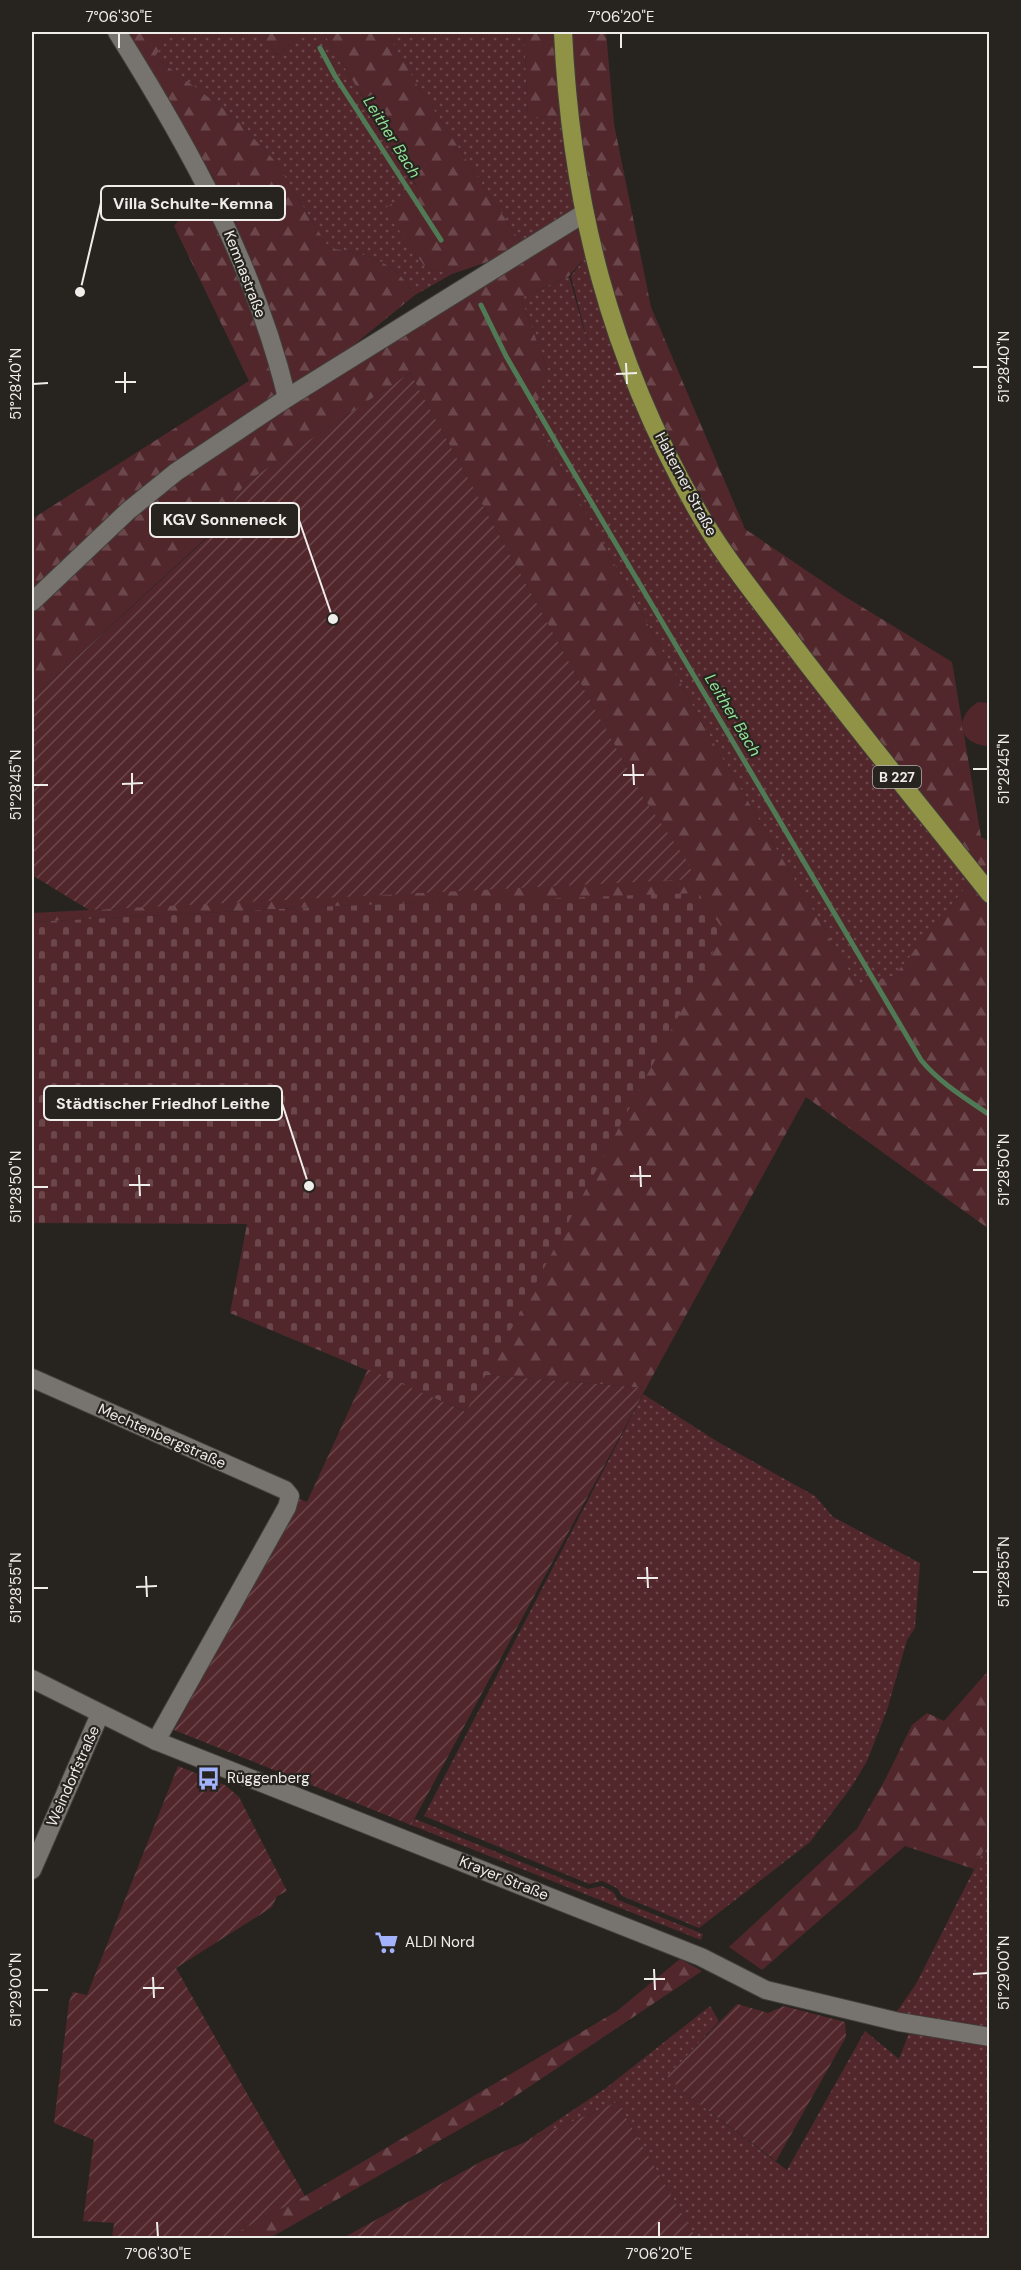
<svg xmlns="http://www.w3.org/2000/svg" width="1021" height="2270" font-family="'DM Sans',sans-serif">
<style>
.grass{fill:url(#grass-dots)}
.forest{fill:url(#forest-firs)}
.cemetery{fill:url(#cemetery-stones)}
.garden{fill:url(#garden-furrows)}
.pitch{fill:#52272c}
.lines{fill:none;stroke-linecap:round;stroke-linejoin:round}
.stream{stroke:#4f7a55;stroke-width:5}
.street-casing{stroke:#413f3b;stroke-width:20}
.secondary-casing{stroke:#413f3b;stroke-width:20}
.primary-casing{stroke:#413f3b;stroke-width:20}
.street{stroke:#77746f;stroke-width:18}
.secondary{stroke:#77746f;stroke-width:18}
.primary{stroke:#909346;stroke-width:18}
.ticks{fill:none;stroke:#efedea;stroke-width:2}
.labels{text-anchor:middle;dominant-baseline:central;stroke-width:4.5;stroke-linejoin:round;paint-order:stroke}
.shield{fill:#272420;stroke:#b3b1ad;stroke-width:1.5}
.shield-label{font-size:14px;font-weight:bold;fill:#efedea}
.street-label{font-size:15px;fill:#efedea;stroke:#272420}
.poi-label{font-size:15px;fill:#efedea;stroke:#272420;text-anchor:start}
.water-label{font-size:16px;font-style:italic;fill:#91e295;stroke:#272420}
.leader{fill:none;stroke:#efedea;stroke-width:2}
.callout-dot{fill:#efedea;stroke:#272420;stroke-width:2}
.callout{fill:#272420;stroke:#efedea;stroke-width:2}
.callout-label{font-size:16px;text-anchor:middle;font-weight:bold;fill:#efedea}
.neatline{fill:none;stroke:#efedea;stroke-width:2}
.ticks-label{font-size:15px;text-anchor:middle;fill:#efedea}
</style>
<defs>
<pattern id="grass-dots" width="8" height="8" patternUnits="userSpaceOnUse" patternTransform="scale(1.5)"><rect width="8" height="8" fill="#52272c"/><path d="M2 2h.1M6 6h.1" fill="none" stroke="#6b474b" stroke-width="1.8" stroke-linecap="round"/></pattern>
<pattern id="forest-firs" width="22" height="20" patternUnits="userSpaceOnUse" patternTransform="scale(1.5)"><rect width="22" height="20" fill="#52272c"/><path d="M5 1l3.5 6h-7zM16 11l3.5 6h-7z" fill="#6b474b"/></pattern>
<pattern id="cemetery-stones" width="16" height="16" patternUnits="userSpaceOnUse" patternTransform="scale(1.5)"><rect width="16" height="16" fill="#52272c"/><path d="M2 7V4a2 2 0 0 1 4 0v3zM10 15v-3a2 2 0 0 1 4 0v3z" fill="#6b474b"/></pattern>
<pattern id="garden-furrows" width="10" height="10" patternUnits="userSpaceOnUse" patternTransform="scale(1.5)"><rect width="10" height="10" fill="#52272c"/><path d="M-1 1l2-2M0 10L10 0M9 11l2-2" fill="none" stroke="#6b474b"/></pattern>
</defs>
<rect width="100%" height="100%" fill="#272420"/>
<g class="grass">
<path d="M169,32H258L277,55L305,32H323L417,187L385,209L425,267L452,274L415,295C393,259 367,254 329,248L275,161L232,115L155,57Z"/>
<path d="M386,32H524L528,117L567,118L581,214L525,249L416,83Z"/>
<path d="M590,252L613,330L973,878L894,977L857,984L718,751L533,418L547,369L521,298L569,276L590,352L571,276Z"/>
<path d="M643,1394L718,1442L815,1496L833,1517L920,1563L915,1628L907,1640L887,1710L867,1761L852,1786L810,1842L699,1928L622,1896L617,1888L602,1881L589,1884L424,1816Z"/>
<path d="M415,1819L588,1889L602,1886L613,1892L618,1900L703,1934L701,1940L411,1825Z"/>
<path d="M989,1840V2238H696L617,2102L525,2142L606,2088L710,2006L719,2021L668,2076L686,2094L787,2170L865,2031L899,2059L912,2025L891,2020L916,1984Z"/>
</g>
<g class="forest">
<path d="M122,32H169L155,57L232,115L275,161L329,248C367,254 393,259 415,295L301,388L582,216L591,251L569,276L521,298L547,369L533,418L718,751L857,984L894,976L973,878L989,898V1229L806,1097L646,1388L485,1375L606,1149L698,894L335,906L32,922V913L110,909L686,861L643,797L410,373L245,483L218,527L32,698V519L249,381L174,226L214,179Z"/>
<path d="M258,32H305L277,55Z"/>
<path d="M323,32H386L416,83L525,249L452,274L425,267L384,209L417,186Z"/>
<path d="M524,32H606L614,124L651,307L745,529L844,596L952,662L981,837L989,842V887L725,551L699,505L617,327L567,118L528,117Z"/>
<path d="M989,1670V1840L974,1869L905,1846L762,1970L729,1947L857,1829L886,1778L912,1725L927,1713L944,1721Z"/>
<path d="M680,1959L702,1971L502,2105L270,2238H226L305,2196L617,2011Z"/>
</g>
<path class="cemetery" d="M698,893L724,931L467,1412L230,1313L247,1224L32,1223V922L335,906Z"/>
<g class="garden">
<path d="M410,373L643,797L687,861L695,879L89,910L32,875V698L218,528L245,483Z"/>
<path d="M368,1369L466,1412L485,1375L646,1388L411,1825L174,1730L299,1499L307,1502Z"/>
<path d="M178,1766L225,1785L239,1797L287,1891L277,1896L272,1907L176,1968L305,2196L226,2238H112L114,2223L83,2221L94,2140L54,2123L69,2002L73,1992L87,1995Z"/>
<path d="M737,2004L768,2013L784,2006L845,2022L846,2037L776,2161L686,2094L667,2076Z"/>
<path d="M617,2102L696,2238H343L484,2160Z"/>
</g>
<path class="pitch" d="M978,702L989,703V746C959,745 952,719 978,702Z"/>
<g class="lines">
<g class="stream">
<path d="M320,48L335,76L441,240"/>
<path d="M481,305L506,356L564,456L921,1060C940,1083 965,1098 990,1115"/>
</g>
<defs>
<g id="street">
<path d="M117,32C189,147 255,265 287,398"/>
<path d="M32,1378L285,1490L290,1496L287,1507L156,1741"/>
<path d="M32,1870L100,1714"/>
</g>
<g id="secondary">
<path d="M32,602L128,511L176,472L287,398L583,214"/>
<path d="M32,1679L156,1741L701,1957L766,1990L899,2022L990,2037"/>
</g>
<path id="primary" d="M563,32C571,204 610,357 696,508C721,553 754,593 784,633C851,722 921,807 990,894"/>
</defs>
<use href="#street" class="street-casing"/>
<use href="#secondary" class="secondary-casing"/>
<use href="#primary" class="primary-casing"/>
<use href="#street" class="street"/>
<use href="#secondary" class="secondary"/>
<use href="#primary" class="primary"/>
</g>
<path class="ticks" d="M119,33V48M621,33V48M626,363L627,384M973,367H988M125,372V393M616,374L637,373M115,382H136M33,384L48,383M633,764L634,785M973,769H988M132,773V794M623,775H644M122,784L143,783M33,785H48M640,1166L641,1187M973,1170H988M139,1175L140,1196M630,1176H651M129,1185H150M33,1187H48M647,1567L648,1588M973,1572H988M146,1576L147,1597M637,1578H658M136,1587L157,1586M33,1588H48M654,1969L655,1990M973,1974L988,1973M153,1977L154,1998M644,1979H665M143,1988H164M33,1990H48M157,2222L158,2237M659,2222V2237"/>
<defs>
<symbol id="bus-bare" viewBox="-9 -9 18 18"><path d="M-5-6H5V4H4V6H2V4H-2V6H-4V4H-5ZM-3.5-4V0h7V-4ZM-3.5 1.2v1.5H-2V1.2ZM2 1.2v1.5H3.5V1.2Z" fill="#a3b2fd" stroke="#272420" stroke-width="2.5" paint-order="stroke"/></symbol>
<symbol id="supermarket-bare" viewBox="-9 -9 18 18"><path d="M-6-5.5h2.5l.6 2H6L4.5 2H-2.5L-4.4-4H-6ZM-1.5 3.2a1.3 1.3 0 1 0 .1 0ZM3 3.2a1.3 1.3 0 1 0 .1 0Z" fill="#a3b2fd" stroke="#272420" stroke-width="2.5" paint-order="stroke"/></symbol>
</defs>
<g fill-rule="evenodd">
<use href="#bus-bare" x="192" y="1762" width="33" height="33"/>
<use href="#supermarket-bare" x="370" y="1926" width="33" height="33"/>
</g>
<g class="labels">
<rect class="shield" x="873" y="766" width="48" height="22" rx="4.5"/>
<g class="shield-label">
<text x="897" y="777">B 227</text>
</g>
<g class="street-label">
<text transform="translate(245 274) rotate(69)">Kemnastraße</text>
<text transform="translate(686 484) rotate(62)">Halterner Straße</text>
<text transform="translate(162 1436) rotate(24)">Mechtenbergstraße</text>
<text transform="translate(73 1776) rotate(-66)">Weindorfstraße</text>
<text transform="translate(504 1878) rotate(22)">Krayer Straße</text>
</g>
<g class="poi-label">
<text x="227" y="1778">Rüggenberg</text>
<text x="405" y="1942">ALDI Nord</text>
</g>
<g class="water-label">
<text transform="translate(392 137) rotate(58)">Leither Bach</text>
<text transform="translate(733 715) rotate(59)">Leither Bach</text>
</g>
</g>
<path class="leader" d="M80 292L101 203M333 619L299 520M309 1186L282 1103"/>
<g class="callout-dot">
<circle cx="80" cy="292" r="6"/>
<circle cx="333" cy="619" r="6"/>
<circle cx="309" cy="1186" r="6"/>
</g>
<g class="callout">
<rect x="101" y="186" width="184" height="34" rx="6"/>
<rect x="150" y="503" width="149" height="34" rx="6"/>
<rect x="44" y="1086" width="238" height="34" rx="6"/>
</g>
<g class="callout-label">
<text x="193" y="209">Villa Schulte-Kemna</text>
<text x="225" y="525">KGV Sonneneck</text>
<text x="163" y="1109">Städtischer Friedhof Leithe</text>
</g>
<rect width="1021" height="2270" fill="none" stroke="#272420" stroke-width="66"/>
<rect x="33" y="33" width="955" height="2204" class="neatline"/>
<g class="ticks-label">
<text x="119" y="22">7°06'30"E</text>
<text x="621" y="22">7°06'20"E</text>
<text transform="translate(1004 367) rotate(-90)" y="5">51°28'40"N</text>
<text transform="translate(16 384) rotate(-90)" y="5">51°28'40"N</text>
<text transform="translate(1004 769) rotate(-90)" y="5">51°28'45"N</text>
<text transform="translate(16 785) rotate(-90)" y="5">51°28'45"N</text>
<text transform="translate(1004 1170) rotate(-90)" y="5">51°28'50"N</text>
<text transform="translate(16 1187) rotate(-90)" y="5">51°28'50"N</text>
<text transform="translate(1004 1572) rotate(-90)" y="5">51°28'55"N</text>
<text transform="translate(16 1588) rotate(-90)" y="5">51°28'55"N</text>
<text transform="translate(1004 1973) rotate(-90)" y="5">51°29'00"N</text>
<text transform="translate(16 1990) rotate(-90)" y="5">51°29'00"N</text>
<text x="158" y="2259">7°06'30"E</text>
<text x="659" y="2259">7°06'20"E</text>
</g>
</svg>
